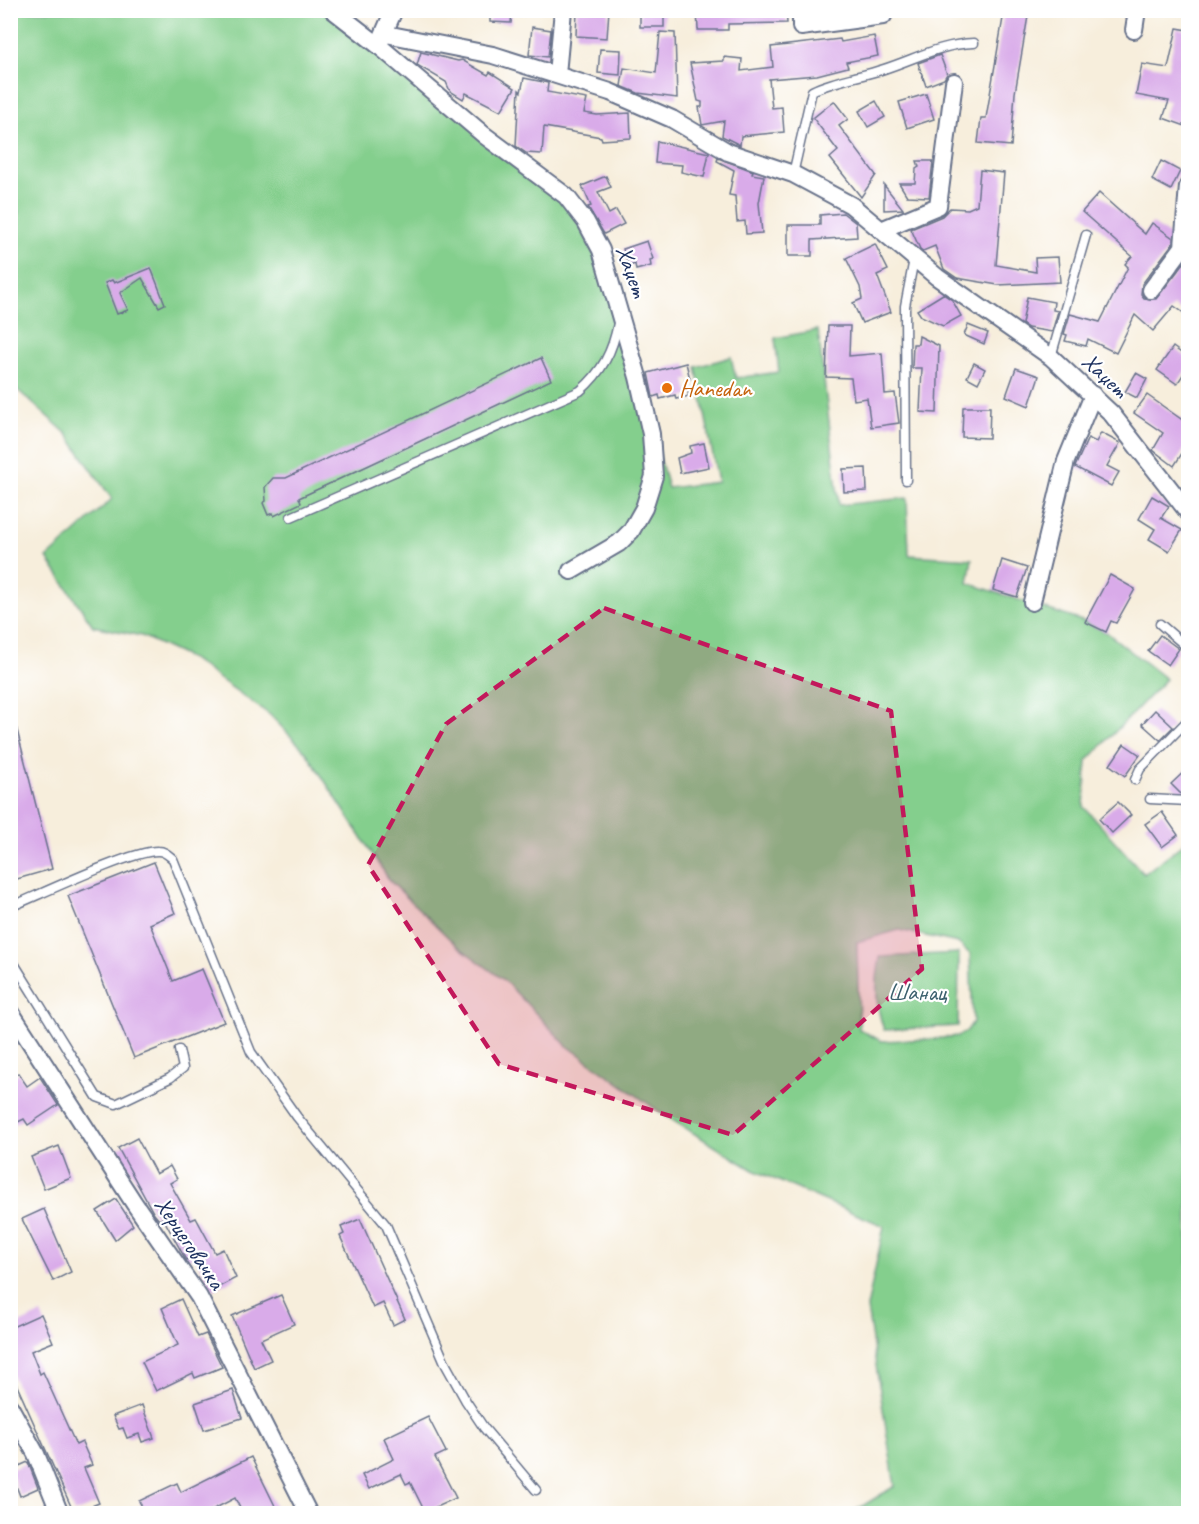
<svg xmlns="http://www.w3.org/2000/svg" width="1199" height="1524" font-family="Caveat,sans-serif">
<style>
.green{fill:#84cf8d;stroke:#507f76;stroke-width:1.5;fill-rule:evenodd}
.building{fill:#d9abe9}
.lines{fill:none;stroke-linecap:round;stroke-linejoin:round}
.lane-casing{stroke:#68728a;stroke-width:11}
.street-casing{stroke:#68728a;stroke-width:20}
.lane{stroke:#fff;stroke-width:8}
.street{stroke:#fff;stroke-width:16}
.marked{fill:#c2185b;fill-opacity:0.2;stroke:#c2185b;stroke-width:4.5;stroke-dasharray:12 8;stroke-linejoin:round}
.food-dot{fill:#e8710a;stroke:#fff;stroke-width:2}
.labels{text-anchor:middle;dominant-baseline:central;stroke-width:4.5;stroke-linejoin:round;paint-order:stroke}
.street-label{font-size:24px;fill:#1b2f5e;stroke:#fff}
.food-label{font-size:24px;fill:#c56008;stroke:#fff;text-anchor:start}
.park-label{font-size:24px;fill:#3a5f6c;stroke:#fff}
</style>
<rect width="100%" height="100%" fill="#fff"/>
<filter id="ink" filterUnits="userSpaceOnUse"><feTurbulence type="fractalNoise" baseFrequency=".0167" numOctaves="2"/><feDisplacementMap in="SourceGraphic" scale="12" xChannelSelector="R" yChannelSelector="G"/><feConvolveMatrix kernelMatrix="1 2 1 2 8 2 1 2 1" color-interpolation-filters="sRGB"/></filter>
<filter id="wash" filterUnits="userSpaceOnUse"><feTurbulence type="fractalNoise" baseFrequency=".008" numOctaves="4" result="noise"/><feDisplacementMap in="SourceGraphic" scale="24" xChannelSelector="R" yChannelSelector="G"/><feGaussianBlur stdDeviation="1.35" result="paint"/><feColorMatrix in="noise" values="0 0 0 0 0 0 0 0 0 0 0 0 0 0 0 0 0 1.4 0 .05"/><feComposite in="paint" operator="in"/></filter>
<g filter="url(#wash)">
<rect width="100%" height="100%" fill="#f7eedc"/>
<g class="green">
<path d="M11,11H333L566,196L618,304L668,488L718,482L696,367L731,357L736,378L779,372L775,338L818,330L839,505L907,498L909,555L972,559L968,583L1085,622L1106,632L1166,679L1087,761L1084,807L1144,874L1188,840V1513H851L895,1486L867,1308L884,1226L753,1170L664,1115L566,1045L505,981L456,945L390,881L306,752L270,715L193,660L142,636L93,626L47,558L112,499L67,434L11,384L10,219L19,213L11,199ZM899,930L958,943L970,954L973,1022L966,1032L958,1036L934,1039L881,1041L859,1029L857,942Z"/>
<path d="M959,953L958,1026L884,1030C875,1004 875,984 880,957Z"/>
</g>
<g id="blocks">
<g class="building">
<path d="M490,10H512L511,23L490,22Z"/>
<path d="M577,10H609L607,38L576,36Z"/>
<rect x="640" y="10" width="24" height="17"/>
<path d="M697,10H786L787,23L728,24V30H698Z"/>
<path d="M1004,12L1028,16L1015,93L1011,146L978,143L981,118H986Z"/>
<path d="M532,27L551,30L548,57L529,55Z"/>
<path d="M1177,28L1188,30V127L1163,118L1169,101L1136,95L1142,64L1168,68Z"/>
<path d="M660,32L675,33L677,98L638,93L621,86L624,68L656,73Z"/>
<path d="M874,36L878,56L846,62L848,67L817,75L769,79L772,108L782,107L784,132L741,136L740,145L722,136L724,121L702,125L699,107H702V102L698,101L690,63L724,61V57L742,59L741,71L773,67L771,47L840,39L841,42Z"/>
<path d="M600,49L621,50L620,75L598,73Z"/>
<path d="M421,52L458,61L462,60L488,75L490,72L515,88L501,111L466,93L463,99L450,91L446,82L417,65Z"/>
<path d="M940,55L947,74L944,79L926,86L918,63Z"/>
<path d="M524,78L548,83L547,92L587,99L584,113L597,115L630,113L631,138L602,140L601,137L544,127L542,154L526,153L516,146L519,90L521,92Z"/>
<path d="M926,94L934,119L907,128L899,102Z"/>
<path d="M834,101L848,119L839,126L876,175L861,197L830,158L838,151L813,118Z"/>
<path d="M876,101L885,117L868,127L859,111Z"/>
<path d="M657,141L709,153L704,177L681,172L682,165L655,163Z"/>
<path d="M718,158L753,171L752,174L764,176L759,203L762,233L746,234L745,221L737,222L735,196L729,195L734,170L717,161Z"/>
<path d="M917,161H933L929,197L907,196L899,183H915L916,169L919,167Z"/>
<path d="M1161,161L1180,171L1171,190L1152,180Z"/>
<path d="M980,170L1004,173L996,265L1036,272L1035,258L1058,257L1060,282L998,285L957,278L944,269L935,246L923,251L920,249L911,229L942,216L950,208L968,209L977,205Z"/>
<path d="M606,176L611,187L598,192L609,214L616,210L624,224L604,234L588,207L591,206L582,186Z"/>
<path d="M884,185L903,209L884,210Z"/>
<path d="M1099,193L1145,234L1152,223L1173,238V243L1142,284L1141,294L1144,298L1156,299L1184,263L1188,266V316L1174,306L1153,331L1135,315L1116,353L1088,339L1086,346L1065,341L1067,335L1064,334L1070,314L1100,322L1128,267L1125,264L1132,256L1082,212Z"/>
<path d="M843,213L856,223L857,237L812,240V256H788V225H820V215Z"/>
<path d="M647,241L653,259L650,260L651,266L636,270L635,264L629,266L623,249Z"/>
<path d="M875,244L888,270L877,275L891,312L862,323L853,303L862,299L860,287L846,258Z"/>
<path d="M151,268L165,304L159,307L142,278L120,293L128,310L117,314L105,283L112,280L114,283Z"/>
<path d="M943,294L952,300L961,316L943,326L921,316L917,310Z"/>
<path d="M1027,297L1054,302L1053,310L1058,311L1052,332L1028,328L1022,324Z"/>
<path d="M968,325L988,333L984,344L964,335Z"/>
<path d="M828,326H850L849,356L882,353L885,394L895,393L899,423L871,427L867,398L854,400L851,378L826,377Z"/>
<path d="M919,336L939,346L937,413L920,412L922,368H912L913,344H918Z"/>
<path d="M1173,347L1188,358V367L1177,384L1157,370Z"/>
<path d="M541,358L551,380L299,498L301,503L274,516L273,513L268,515L263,503L266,501L265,487L273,478H286Z"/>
<path d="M686,363L690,379L685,380L689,396L676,399L675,395L660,399L659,395L653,397L648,373Z"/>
<path d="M974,363L985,369L978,383L967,377Z"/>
<path d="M1016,368L1039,376L1029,406L1006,396Z"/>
<path d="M1136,373L1147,379L1137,398L1125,392Z"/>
<path d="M1147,395L1188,424V444L1174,466L1153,450L1163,433L1134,413Z"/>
<path d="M963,407H990L989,438L962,437Z"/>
<path d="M1101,433L1120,443L1107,466L1119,472L1111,486L1075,467L1088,438L1096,442Z"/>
<path d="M704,443L709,467L680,473L677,458L691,453L690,446Z"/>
<path d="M866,468L867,491L844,492L843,469Z"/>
<path d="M1152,496L1169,506L1161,518L1182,530L1169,551L1149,539L1155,529L1139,519Z"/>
<path d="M1002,560L1027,568L1017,597L993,590Z"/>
<path d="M1110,575L1135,589L1116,623L1111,621L1106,632L1085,622Z"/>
<path d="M1160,635L1179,649L1168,665L1148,651Z"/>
<path d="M1155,710L1173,727L1160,740L1142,724Z"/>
<path d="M10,722H15L52,869L10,881Z"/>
<path d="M1124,744L1140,755L1125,776L1110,765Z"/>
<path d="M1188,768V790L1181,794L1171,784Z"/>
<path d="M1118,802L1131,815L1112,833L1099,819Z"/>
<path d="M1162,812L1178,835L1162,847L1145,824Z"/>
<path d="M154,862L175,913L150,924L173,981L202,969L224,1022L134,1058L68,896Z"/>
<path d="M18,1073L27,1086L40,1077L58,1105L28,1125L24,1119L10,1126V1078Z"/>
<path d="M137,1138L156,1174L170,1166L177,1179L170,1183L191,1220L196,1218L215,1253L223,1249L236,1278L213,1290L195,1256L186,1260L163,1218L159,1220L154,1214L118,1148Z"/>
<path d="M59,1146L71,1178L44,1189L31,1157Z"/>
<path d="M116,1199L133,1225L115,1240L97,1211Z"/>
<path d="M44,1209L71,1272L53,1281L22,1219Z"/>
<path d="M360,1219L405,1319L393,1325L383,1303L373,1308L340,1236L344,1234L341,1227Z"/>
<path d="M281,1295L294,1324L261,1339L271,1360L254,1368L232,1316Z"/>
<path d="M181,1299L198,1337L206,1334L222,1367L195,1378L193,1373L156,1391L142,1362L178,1345L162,1308Z"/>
<path d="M41,1314L53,1342L31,1351L40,1374L43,1372L76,1445L82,1442L92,1465L84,1468L99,1503L74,1513L10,1370V1328Z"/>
<path d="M233,1390L242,1418L204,1430L195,1403Z"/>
<path d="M142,1405L154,1438L142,1442L139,1434L127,1438L123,1428L119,1429L113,1416Z"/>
<path d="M428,1417L446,1452L435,1457L456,1498L425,1512L410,1482L406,1484L401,1474L369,1489L362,1475L394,1459L384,1438Z"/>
<path d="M251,1457L279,1514H243L235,1498L204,1514H146L139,1501L177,1483L181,1492Z"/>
<path d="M28,1462L38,1488L20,1496L10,1470Z"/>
</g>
</g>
</g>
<g filter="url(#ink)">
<use href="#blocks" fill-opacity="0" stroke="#68728a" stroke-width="1.5"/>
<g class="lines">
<defs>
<g id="lane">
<path d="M793,174L812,91C835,80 860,77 884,69C915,59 941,44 974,43"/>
<path d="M1051,357L1086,235"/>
<path d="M906,480L905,306L914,259"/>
<path d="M291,517L580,391C602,372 613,351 618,323"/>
<path d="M1160,624L1188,648"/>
<path d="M1135,780L1140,769L1188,720"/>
<path d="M1150,799L1188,801"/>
<path d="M10,907C39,895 133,850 158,851C165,851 168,855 173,859L251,1052L297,1117L386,1225L446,1365L466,1401L484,1428L536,1490"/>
<path d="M10,957L97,1097L116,1104L170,1078L183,1068L179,1050"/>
</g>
<g id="street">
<path d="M333,10L378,45L484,135L566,196L586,222L601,250L638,377L651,434L654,476L644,508L631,531L619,543L571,571"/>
<path d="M801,10V27L883,16"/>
<path d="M1134,30L1137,10"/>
<path d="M386,34L493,55L610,92L672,119L728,152L793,174L851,205L937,277L1051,357L1111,413L1188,512"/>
<path d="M380,42L394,10"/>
<path d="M557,74L563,10"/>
<path d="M881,230L938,206L954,82"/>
<path d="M1151,290L1183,247L1188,186"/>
<path d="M1032,602L1066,461L1093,395"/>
<path d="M10,1011L134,1203L199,1297L309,1514"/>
<path d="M10,1407L36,1454L60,1514"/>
</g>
</defs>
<use href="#lane" class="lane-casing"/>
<use href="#street" class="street-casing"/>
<use href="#lane" class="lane"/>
<use href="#street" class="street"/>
</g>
</g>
<path class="marked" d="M604,608L891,711L922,969L733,1135L499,1064L368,865L446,724Z"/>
<circle class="food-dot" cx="667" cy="388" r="6"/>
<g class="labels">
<g class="street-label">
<text transform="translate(632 271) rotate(71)">Хаџет</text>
<text transform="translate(1105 375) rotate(44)">Хаџет</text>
<text transform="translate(190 1243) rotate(56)">Херцеговачка</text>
</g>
<g class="food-label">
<text x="679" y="388">Hanedan</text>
</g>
<g class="park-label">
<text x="917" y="992">Шанац</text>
</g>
</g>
<rect width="1199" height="1524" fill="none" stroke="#fff" stroke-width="36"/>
</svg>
